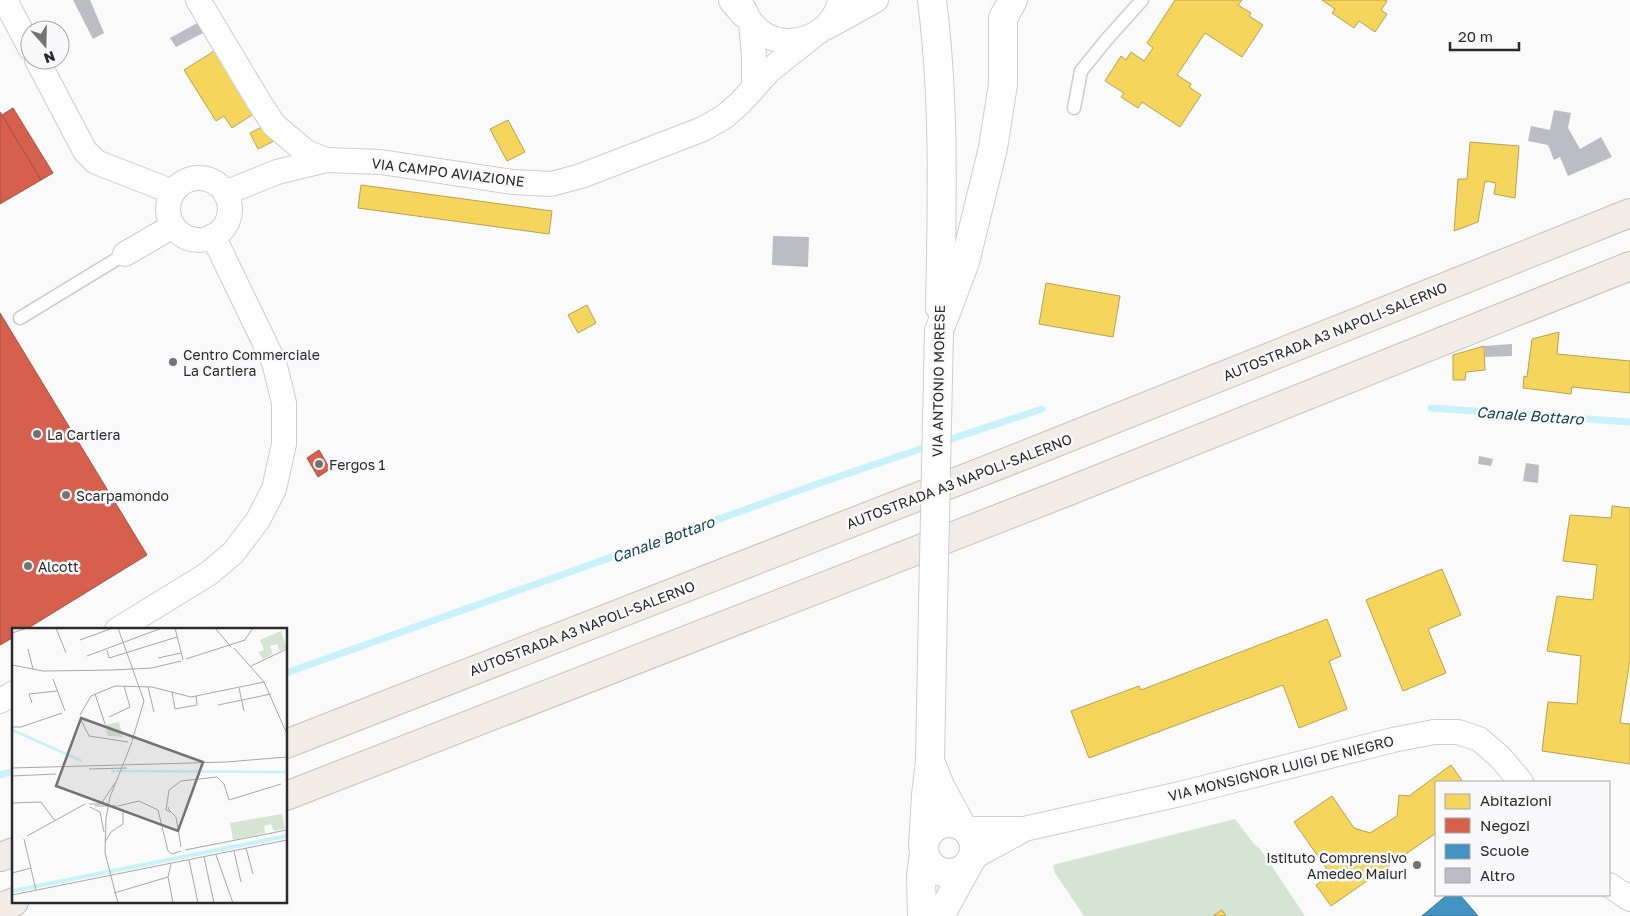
<svg xmlns="http://www.w3.org/2000/svg" width="1630" height="916" font-family="'Golos Text',sans-serif">
<style>
.green{fill:#d5e4d3}
.homes{fill:#f6d55c;stroke:#b9a24e}
.shops{fill:#d6604d;stroke:#a35043}
.schools{fill:#4393c3;stroke:#3c7496}
.lines{fill:none;stroke-linecap:round;stroke-linejoin:round}
.stream{stroke:#c8f1fa;stroke-width:7}
.building{fill:#bbbcc4}
.service-casing{stroke:#cdcdce;stroke-width:15}
.minor-casing{stroke:#cdcdce;stroke-width:26}
.tertiary-casing{stroke:#cdcdce;stroke-width:30}
.motorway-casing{stroke:#c6c0ba;stroke-width:30}
.service{stroke:#fefefe;stroke-width:12}
.minor{stroke:#fefefe;stroke-width:24}
.tertiary{stroke:#fefefe;stroke-width:28}
.motorway{stroke:#f1ece5;stroke-width:28}
.tertiary-bridge-casing{stroke:#cdcdce;stroke-width:30;stroke-linecap:butt}
.tertiary-bridge{stroke:#fefefe;stroke-width:28}
.poi-dot{fill:#737374;stroke:#f9f9fc;stroke-width:2}
.labels{text-anchor:middle;dominant-baseline:central;stroke-width:5;stroke-linejoin:round;paint-order:stroke}
.street-label{font-size:14px;fill:#2b2b2c;stroke:#f9f9fc}
.poi-label{font-size:14px;fill:#2b2b2c;stroke:#f9f9fc;text-anchor:start}
.water-label{font-size:15px;font-style:italic;fill:#12454f;stroke:#f9f9fc}
.inset-river{fill:none;stroke:#c8f1fa;stroke-width:2.5}
.inset-road{fill:none;stroke:#a7a7a8;stroke-width:1}
.view{fill:#737374;fill-opacity:0.15;stroke:#737374;stroke-width:2.5}
.inset-edge{fill:none;stroke:#2b2b2c;stroke-width:2.5}
</style>
<rect width="100%" height="100%" fill="#fafafb"/>
<path class="green" d="M1235,819L1254,844L1261,850L1305,916H1084L1055,873L1053,865Z"/>
<g class="homes">
<path d="M1175,0H1242L1238,5L1251,13L1249,16L1263,25L1242,57L1205,33L1177,75L1191,84L1189,87L1201,95L1180,127L1142,102L1138,108L1121,97L1124,93L1105,81L1121,56L1126,60L1131,52L1144,61L1153,48L1147,43Z"/>
<path d="M1322,0H1385L1387,1L1381,10L1387,14L1375,32L1359,21L1354,28L1332,13L1335,9Z"/>
<path d="M219,48L258,111L232,128L224,116L216,121L184,70Z"/>
<path d="M508,120L525,152L507,161L490,129Z"/>
<path d="M266,125L274,141L258,149L250,133Z"/>
<path d="M1470,142L1519,146L1515,198L1494,194L1496,183L1485,181L1478,222L1454,231L1458,179H1467Z"/>
<path d="M361,185L552,211L549,234L358,208Z"/>
<path d="M1046,283L1120,296L1113,337L1039,324Z"/>
<path d="M587,305L596,323L578,333L568,315Z"/>
<path d="M1559,332L1557,354L1630,361V393L1572,387L1571,394L1523,388L1524,376L1527,377L1532,339Z"/>
<path d="M1484,346L1485,370L1466,372L1465,380H1453V355Z"/>
<path d="M1612,506L1630,508V660L1620,723L1630,724V764L1542,751L1548,702L1577,704L1581,656L1547,651L1557,596L1593,600L1597,565L1563,561L1570,515L1611,518Z"/>
<path d="M1442,569L1461,615L1428,629L1446,673L1403,691L1366,600Z"/>
<path d="M1327,619L1341,656L1329,661L1347,709L1299,728L1283,685L1089,758L1071,711L1139,686L1141,690Z"/>
<path d="M1451,765L1463,782H1436V833L1331,906L1316,885L1331,875L1294,822L1332,796L1354,828L1370,833L1397,816L1399,795L1409,796Z"/>
<path d="M1222,910L1226,916H1213Z"/>
</g>
<g class="shops">
<path d="M13,108L53,173L41,180L2,115Z"/>
<path d="M0,112L41,180L0,204Z"/>
<path d="M0,313L147,555L25,630H14V637L0,645Z"/>
<path d="M319,450L330,469L318,477L307,458Z"/>
</g>
<path class="schools" d="M1447,895H1460L1478,916H1422Z"/>
<g class="lines">
<g class="stream">
<path d="M1431,408L1630,422"/>
<path d="M942,442L1042,409"/>
<path d="M286,673L820,483L929,446"/>
<path d="M0,775L14,771"/>
</g>
</g>
<g class="building">
<path d="M73,0H90L104,33L93,39Z"/>
<path d="M201,21L207,31L176,47L170,38Z"/>
<path d="M1554,110L1571,113L1568,128L1580,149L1601,137L1612,157L1568,176L1560,157L1554,160L1548,145L1528,141L1531,126L1550,130Z"/>
<path d="M773,236L809,237L808,267L772,265Z"/>
<path d="M1512,344V356L1485,357L1484,346Z"/>
<path d="M1479,456L1493,459L1491,466L1478,464Z"/>
<path d="M1526,463L1539,465L1538,483L1523,481Z"/>
</g>
<g class="lines">
<defs>
<g id="service">
<path d="M1074,108L1081,71L1107,39L1142,0"/>
<path d="M20,318L125,254"/>
</g>
<g id="minor">
<path d="M5,0L30,48"/>
<path d="M198,0L259,102L274,125L306,152L326,160L381,162L513,182L551,184L581,176L703,129L724,117L740,103L770,70L814,35"/>
<path d="M740,0C744,13 750,24 761,32C789,53 834,35 840,0"/>
<path d="M751,23L754,56V87"/>
<path d="M827,27L876,0"/>
<path d="M37,60L85,151L96,162L173,192"/>
<circle cx="199" cy="209" r="31"/>
<path d="M225,193L277,172L326,160"/>
<path d="M125,254L173,226"/>
<path d="M117,630L208,574L233,553L258,520L274,489L284,444V403L274,362L213,236"/>
<path d="M0,701L14,693"/>
<path d="M965,829H1024L1180,794L1393,740L1434,732H1458L1479,739L1500,757L1521,782"/>
<path d="M972,858L1023,830"/>
<path d="M1609,885L1630,899"/>
</g>
<g id="tertiary">
<path d="M733,0L744,13"/>
<path d="M932,0C945,102 942,206 940,308"/>
<path d="M939,331L965,262L993,148L1003,84V18L1013,0"/>
<path d="M930,761L940,786L961,825"/>
<circle cx="949" cy="848" r="25"/>
<path d="M923,846L926,795L930,761L933,606"/>
<path d="M922,916L921,875L924,854"/>
<path d="M940,916L968,865"/>
</g>
<g id="motorway">
<path d="M286,744L1027,454L1630,213"/>
<path d="M286,796L1064,493L1630,266"/>
<path d="M0,857L14,852"/>
<path d="M0,908L14,902"/>
</g>
</defs>
<use href="#service" class="service-casing"/>
<use href="#minor" class="minor-casing"/>
<use href="#tertiary" class="tertiary-casing"/>
<use href="#motorway" class="motorway-casing"/>
<use href="#service" class="service"/>
<use href="#minor" class="minor"/>
<use href="#tertiary" class="tertiary"/>
<use href="#motorway" class="motorway"/>
<defs>
<path id="tertiary-bridge" d="M933,606L939,331"/>
</defs>
<use href="#tertiary-bridge" class="tertiary-bridge-casing"/>
<use href="#tertiary-bridge" class="tertiary-bridge"/>
</g>
<g class="poi-dot">
<circle cx="173" cy="362" r="5"/>
<circle cx="37" cy="434" r="5"/>
<circle cx="319" cy="464" r="5"/>
<circle cx="66" cy="495" r="5"/>
<circle cx="28" cy="566" r="5"/>
<circle cx="1417" cy="865" r="5"/>
</g>
<g class="labels">
<g class="street-label">
<text transform="translate(448 172) rotate(7)">VIA CAMPO AVIAZIONE</text>
<text transform="translate(1335 331) rotate(-22)">AUTOSTRADA A3 NAPOLI-SALERNO</text>
<text transform="translate(938 381) rotate(-89)">VIA ANTONIO MORESE</text>
<text transform="translate(959 481) rotate(-21)">AUTOSTRADA A3 NAPOLI-SALERNO</text>
<text transform="translate(582 628) rotate(-21)">AUTOSTRADA A3 NAPOLI-SALERNO</text>
<text transform="translate(1281 768) rotate(-14)">VIA MONSIGNOR LUIGI DE NIEGRO</text>
</g>
<g class="poi-label">
<text x="183" y="354">Centro Commerciale<tspan x="183" dy="16">La Cartiera</tspan></text>
<text x="47" y="434">La Cartiera</text>
<text x="329" y="464">Fergos 1</text>
<text x="76" y="495">Scarpamondo</text>
<text x="38" y="566">Alcott</text>
<text x="1407" y="857" text-anchor="end">Istituto Comprensivo<tspan x="1407" dy="16">Amedeo Maiuri</tspan></text>
</g>
<g class="water-label">
<text transform="translate(1530 415) rotate(4)">Canale Bottaro</text>
<text transform="translate(663 539) rotate(-20)">Canale Bottaro</text>
</g>
</g>
<g transform="translate(12 628)">
<rect width="275" height="275" fill="#fafafb"/>
<path d="M269,3L275,20L268,23L265,16L258,18L261,26L251,31L246,24L252,22L248,12ZM107,94L111,109L96,108L93,97ZM270,186L273,201L262,203L259,196L252,198L253,205L221,212L218,195Z" fill="#d5e4d3"/>
<path d="M275,206V210L0,265V261Z" fill="#c8f1fa"/>
<path class="inset-river" d="M0,102L70,133M99,143L275,144"/>
<path class="inset-road" d="M44,0L54,25M106,0L132,73L120,113M163,0L171,32M203,0L219,19M0,5L15,0M68,12L101,0M232,13L241,0M222,20L252,54L275,106M16,21L21,41M95,22L97,30L165,9M75,28L150,0M146,30L169,25M174,31L233,12M0,37L31,43L101,42L140,40L169,33M239,38L275,21M41,51L53,83M136,59L142,84M227,60L232,83M160,64L163,81L185,77L184,68M83,66L93,96M20,75L17,66L45,63M206,77L259,66M68,87L79,68L103,58L140,59L179,69L252,54M97,89L118,79L112,58M68,90L77,108L116,114M0,99H9L50,85M0,140L214,134L275,129M77,141L115,140M0,148L44,146M0,175L29,174L43,193M77,176H89L103,155M83,178H105M106,178L127,173L146,182L156,223L160,226L169,223M78,179L88,184L92,204M156,179L158,184L154,182L157,162L169,153L205,149L212,156L217,172L269,156M158,183L164,189L169,219M15,208L73,176M12,211L24,262M93,214L99,204L111,196V181M234,220L241,246M173,222L275,202M222,223L229,254M204,227L221,275M192,229L202,275M177,232L186,275M0,245L19,240M156,249L161,275M102,265L156,249L159,236M0,267L275,212M106,275L93,225L94,190L98,169L120,114"/>
<path class="view" d="M69,90L191,134L166,203L44,158Z"/>
<rect width="275" height="275" class="inset-edge"/>
</g>
<rect x="1435" y="781" width="175" height="115" fill="#f9f9fc" stroke="#a7a7a9"/>
<rect x="1445" y="794" width="25" height="15" fill="#f6d55c" stroke="#a7a7a9"/>
<text x="1480" y="806" font-size="15" fill="#2b2b2c">Abitazioni</text>
<rect x="1445" y="818" width="25" height="15" fill="#d6604d" stroke="#a7a7a9"/>
<text x="1480" y="831" font-size="15" fill="#2b2b2c">Negozi</text>
<rect x="1445" y="844" width="25" height="15" fill="#4393c3" stroke="#a7a7a9"/>
<text x="1480" y="856" font-size="15" fill="#2b2b2c">Scuole</text>
<rect x="1445" y="868" width="25" height="15" fill="#bbbcc4" stroke="#a7a7a9"/>
<text x="1480" y="881" font-size="15" fill="#2b2b2c">Altro</text>
<g transform="translate(45 45) rotate(160)"><circle r="24" fill="#f9f9fc" stroke="#a7a7a9"/>
<path d="M0-4L9 19L0 12L-9 19Z" fill="#737374"/>
<text y="-8" font-size="14" font-weight="bold" text-anchor="middle" fill="#2b2b2c">N</text>
</g>
<path d="M1450 42v8h69v-8" fill="none" stroke="#2b2b2c" stroke-width="2.5"/>
<text x="1458" y="42" font-size="15" fill="#2b2b2c" stroke="#f9f9fc" stroke-width="4" paint-order="stroke">20 m</text>
</svg>
